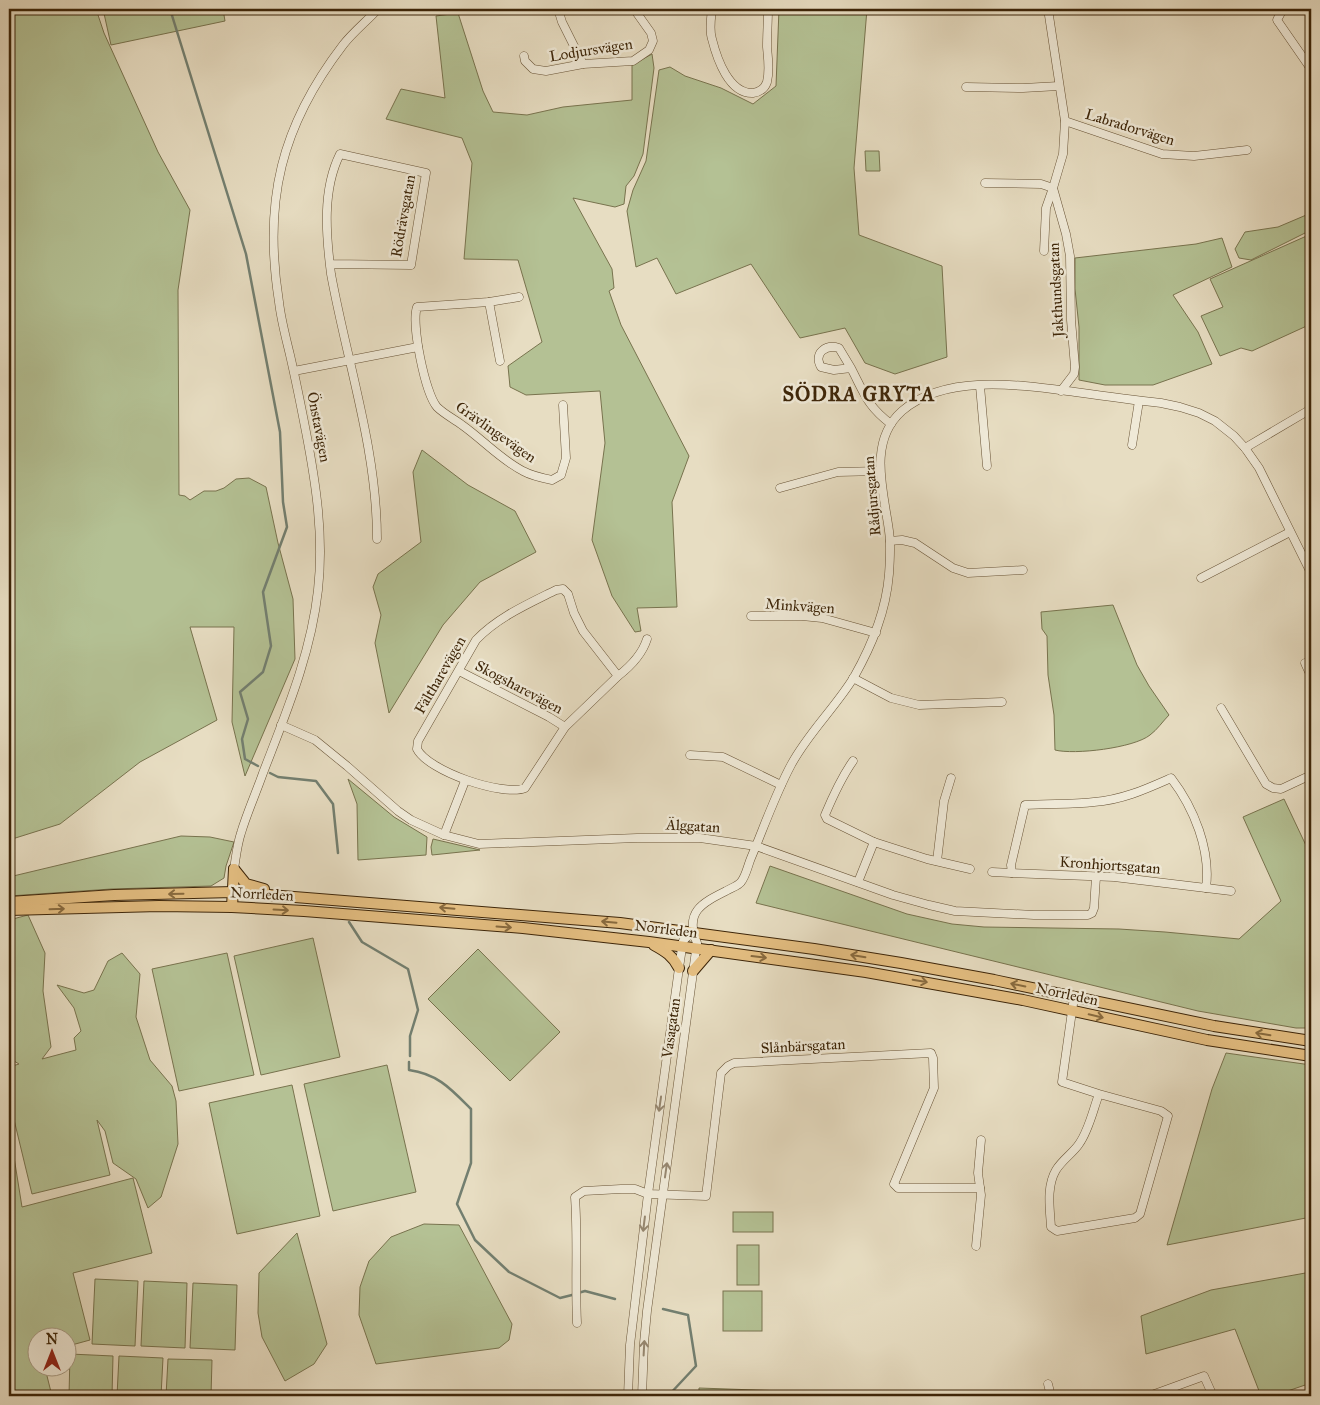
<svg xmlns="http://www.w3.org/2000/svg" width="1320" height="1405" font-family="'IM FELL Great Primer',serif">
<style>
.green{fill:#b4c194;stroke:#78734e}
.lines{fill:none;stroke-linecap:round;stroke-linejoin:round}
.stream{stroke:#737f70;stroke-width:2.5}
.minor-casing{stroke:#685336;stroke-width:9}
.major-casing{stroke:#3d2508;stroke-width:12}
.minor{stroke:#efe9d7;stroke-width:8}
.major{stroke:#e4be81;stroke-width:10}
.oneway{stroke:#886a3e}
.oneway2{stroke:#968770}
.labels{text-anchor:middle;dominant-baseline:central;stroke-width:5;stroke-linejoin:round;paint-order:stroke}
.street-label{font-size:15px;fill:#3d2508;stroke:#efe9d7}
.district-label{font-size:20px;font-weight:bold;letter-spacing:1px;fill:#3d2508;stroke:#efe9d7}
</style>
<rect width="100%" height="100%" fill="#e7ddc2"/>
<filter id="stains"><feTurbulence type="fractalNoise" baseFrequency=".004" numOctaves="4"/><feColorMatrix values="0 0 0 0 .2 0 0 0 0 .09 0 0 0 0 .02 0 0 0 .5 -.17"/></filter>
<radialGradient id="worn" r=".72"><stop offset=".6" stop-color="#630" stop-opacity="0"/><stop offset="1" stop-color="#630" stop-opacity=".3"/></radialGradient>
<g class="green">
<path d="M9,9H96L104,33L158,152L190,210L178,290L179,495L185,496L190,500L204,491H216L224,488L236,479L249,478L266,487L278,543L293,599L295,659L245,776L232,722L234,627H190L217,720L140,762L60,824L9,840Z"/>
<path d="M103,9H223L225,21L111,45Z"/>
<path d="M779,9H867L854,168L859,235L942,266L947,357L895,374L865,363L845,328L800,338L751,264L676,294L657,258L636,267L627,211L633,190L646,161L659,70L670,67L685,76L721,88L753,104L776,86Z"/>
<path d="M458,13L483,91L493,112L527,115L563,107L632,100V65L652,54L654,68L643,154L634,176L626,186L624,204L615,207L573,198L612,269L614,288L609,291L621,325L689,456L672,502L677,607L637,608L641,631L635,632L612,596L592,540L605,443L600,391L526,395L510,387L508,366L542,342L518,260L464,259L472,163L462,138L386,119L401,89L445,98L436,16Z"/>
<path d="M865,151H879L880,171H866Z"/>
<path d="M1311,213V230L1251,260L1239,258L1235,249L1245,232L1278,227Z"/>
<path d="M1311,234V324L1252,351L1241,348L1220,356L1201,316L1223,307L1210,279Z"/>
<path d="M1222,238L1232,267L1173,295L1198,332L1212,364L1153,385H1105L1079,380V327L1075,289V258L1196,244Z"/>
<path d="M422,450L468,485L515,511L536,552L480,582L443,625L389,713L375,643L381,615L373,587L378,574L421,542L413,472Z"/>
<path d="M1113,605L1137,665L1149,686L1169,715C1163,721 1157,730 1150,735C1134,748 1074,755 1055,750L1054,715L1048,675L1047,636L1042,629L1041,612Z"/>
<path d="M348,779L394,817L427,837L426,855L358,860L357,804Z"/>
<path d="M1284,799L1311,856V1028H1296L1198,1011L756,903L770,866L907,914L952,924L984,927L1119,929L1165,932L1239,939L1281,901L1243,817Z"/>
<path d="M181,836L210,837L234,842L226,866L224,878L211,886L111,889L9,896V877Z"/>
<path d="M433,839L480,850L432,855L431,847Z"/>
<path d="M28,915L45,953L43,991L51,1047L42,1059L76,1050L74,1038L81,1031L74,1008L57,985L84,993L94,990L108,961L122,953L140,974L136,1017L150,1060L172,1086L176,1101L178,1144L161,1197L148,1208L136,1179L113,1163L105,1131L97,1120L110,1175L32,1194L9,1099V1067L19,1064L9,1058V920Z"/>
<path d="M313,938L340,1057L261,1075L234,956Z"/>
<path d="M478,949L560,1032L510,1081L428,999Z"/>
<path d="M227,953L254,1075L179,1091L152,969Z"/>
<path d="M1226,1053L1311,1065V1217L1167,1245L1212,1089Z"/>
<path d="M387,1065L416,1192L333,1211L304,1084Z"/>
<path d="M292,1085L320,1216L237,1234L209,1103Z"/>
<path d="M9,1126L22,1207L133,1178L152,1253L73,1273L90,1340L68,1346V1338H38V1368H45L52,1396H9Z"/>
<rect x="733" y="1212" width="40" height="20"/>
<path d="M424,1224L459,1225L512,1324L509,1340L499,1348L376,1364L359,1315L360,1287L369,1261L391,1237Z"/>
<path d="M297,1233L327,1344L314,1364L285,1381L262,1337L258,1313L259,1273Z"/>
<rect x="737" y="1245" width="22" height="40"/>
<path d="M1311,1272V1383L1273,1396H1261L1235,1329L1146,1354L1141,1316L1211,1290Z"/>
<path d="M95,1279L138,1281L135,1346L92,1344Z"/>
<path d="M144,1281L187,1283L185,1348L141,1346Z"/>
<path d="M193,1283L237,1285L235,1350L190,1348Z"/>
<rect x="723" y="1291" width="39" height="40"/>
<path d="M70,1354L113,1356L112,1396H69Z"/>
<path d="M119,1356L163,1358L161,1396H117Z"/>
<path d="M168,1359L212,1360L211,1396H166Z"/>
<path d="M699,1388L784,1391L795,1396H699Z"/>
</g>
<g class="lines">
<g class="stream">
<path d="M170,9L246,254L280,432L283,502L287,527L263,592L271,646L263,672L240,692L248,719L242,739L245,759L258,766"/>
<path d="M270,773L278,777L316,781L333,804L338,853"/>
<path d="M349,922L362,942L408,969L418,1010L410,1036V1056"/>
<path d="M409,1062V1070C438,1074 451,1089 471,1109V1163L457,1204L475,1240L509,1272L560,1298L572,1295"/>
<path d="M578,1293L585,1291L615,1299"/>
<path d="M663,1309L688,1315L696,1366L668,1396"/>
</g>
<defs>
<g id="minor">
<path d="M558,9L562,22L583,64"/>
<path d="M712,9C711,18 709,30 712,39C717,59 729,94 753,93C760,92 765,88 767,82C770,70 768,59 767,47C767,34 768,21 768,9"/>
<path d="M1048,9L1065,121L1063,154L1053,188L1066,234L1070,256L1071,320L1075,367L1074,374L1061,391"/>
<path d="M1283,9L1277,20L1311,69"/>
<path d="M524,56L525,61L533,69L546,71L583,64L633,61L649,50L653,41L651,33L634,9"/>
<path d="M966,87L1023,88L1059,86"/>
<path d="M1065,121L1162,154L1194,156L1247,150"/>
<path d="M985,183L1041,184L1053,188L1046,208L1044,251"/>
<path d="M330,264L411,265L426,173L340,154C322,190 326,235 331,274C347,362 377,449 377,539"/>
<path d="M519,297L489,302L417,307C411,324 425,393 437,407C444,414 454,419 462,425C482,439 501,460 523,471C532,476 542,478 552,480L561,475L566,458L563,405"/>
<path d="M489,302L500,361"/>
<path d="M851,368L839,348C826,344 813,353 821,367L834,370L851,368C864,393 867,406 891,424"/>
<path d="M294,371L418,347"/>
<path d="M980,386L987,466"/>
<path d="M1132,445L1139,401"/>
<path d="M1245,448L1311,409"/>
<path d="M780,488L838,472L880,471"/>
<path d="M890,541L902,540L915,543L953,568L968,573L1023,570"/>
<path d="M1201,578L1290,532"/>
<path d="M563,589L568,594L574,613L583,631L618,676L565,727L525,788C503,797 428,771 417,749L418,741L476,640C498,617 528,604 556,590Z"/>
<path d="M751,616H802L822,618L876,633"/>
<path d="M1305,663L1311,676"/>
<path d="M459,671L549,717L565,727"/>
<path d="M618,676C631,666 642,655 647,639"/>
<path d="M853,678L891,698L919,705L1002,702"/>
<path d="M1221,708L1266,784L1273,788L1281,789L1311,775"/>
<path d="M281,725L315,740L347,766L398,811L411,820L444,835L479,844L637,838H700L756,846L893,895L929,905L955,911L1034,915H1088L1092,913L1094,908L1096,877"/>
<path d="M690,755L723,757L781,785"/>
<path d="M853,761C841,778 833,796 825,815L827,819L874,842L927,859L970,869"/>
<path d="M1171,778C1194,808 1211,850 1206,888L1114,877L1012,873L1011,865L1025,805C1048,803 1071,805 1094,802C1122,800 1146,789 1171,778Z"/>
<path d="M444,835L465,781"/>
<path d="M937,861L944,801L951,778"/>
<path d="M234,869C236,857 237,845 241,833C247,813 256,793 263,773C286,713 311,654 318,590C324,536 316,484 306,432C301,406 296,381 290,355C286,338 281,320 279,302C263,201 281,126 343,45C353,32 367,21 378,9"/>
<path d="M992,872L1012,873"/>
<path d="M858,882L874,842"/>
<path d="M1206,888L1231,891"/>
<path d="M1074,997L1062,1082L1099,1094C1093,1110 1089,1130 1079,1144C1073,1153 1062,1160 1056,1170C1046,1187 1050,1209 1051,1227L1057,1231L1135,1218L1140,1214L1168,1116L1161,1111L1099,1094"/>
<path d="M976,1246L981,1195L978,1173L981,1140"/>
<path d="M577,1323C575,1281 578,1239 575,1197L584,1191L621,1189H635L648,1194L706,1196L721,1073L728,1066L734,1063L931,1053L933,1058L934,1088L894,1184L898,1188H980"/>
<path d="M1048,1384L1051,1396"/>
<path d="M628,1396L630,1345L648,1194L679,968L683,941L692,932"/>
<path d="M642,1396L644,1343L647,1311L697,943C684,912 702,903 726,891C731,888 738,886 741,882C746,876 748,865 751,858C764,827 775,795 791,765C808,733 835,708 854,677C872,645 886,612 889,574C890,560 891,545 889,531C884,492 867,442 902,411C946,373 1021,385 1075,392C1103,396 1132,400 1161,403L1180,407L1199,413L1215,421L1234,436L1245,448L1259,468L1311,573"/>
<path d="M1149,1396L1204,1376L1213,1396"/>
</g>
<g id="major">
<path d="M234,869L246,884L264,889"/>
<path d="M9,902L114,895L233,892L620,923L814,949L901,963L994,980L1214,1026L1311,1041"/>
<path d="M232,907L234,869"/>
<path d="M9,910L159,906L232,907L304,911L523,928L649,942L866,972L1023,1000L1207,1040L1311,1056"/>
<path d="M654,945C665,951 673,956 679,968"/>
<path d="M693,971L711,950"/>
</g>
</defs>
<use href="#minor" class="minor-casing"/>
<use href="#major" class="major-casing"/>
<use href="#minor" class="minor"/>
<use href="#major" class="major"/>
</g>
<defs><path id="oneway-shaft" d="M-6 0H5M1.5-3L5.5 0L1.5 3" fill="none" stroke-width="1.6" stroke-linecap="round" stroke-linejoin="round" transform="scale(1.25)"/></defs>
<g class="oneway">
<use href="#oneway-shaft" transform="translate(176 894) rotate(179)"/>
<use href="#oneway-shaft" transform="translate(447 908) rotate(-175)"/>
<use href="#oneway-shaft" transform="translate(57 909) rotate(-2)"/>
<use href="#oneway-shaft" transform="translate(281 910) rotate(3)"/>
<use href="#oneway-shaft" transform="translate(609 922) rotate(-175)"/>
<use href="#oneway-shaft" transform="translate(504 927) rotate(4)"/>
<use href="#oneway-shaft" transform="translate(858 956) rotate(-171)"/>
<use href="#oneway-shaft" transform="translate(759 957) rotate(7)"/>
<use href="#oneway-shaft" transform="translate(920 981) rotate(10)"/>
<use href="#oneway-shaft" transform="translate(1018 985) rotate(-168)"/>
<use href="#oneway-shaft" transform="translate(1096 1016) rotate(13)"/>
<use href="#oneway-shaft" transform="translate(1263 1034) rotate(-171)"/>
</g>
<g class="oneway2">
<use href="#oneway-shaft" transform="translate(660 1104) rotate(98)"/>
<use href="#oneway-shaft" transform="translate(666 1170) rotate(-82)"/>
<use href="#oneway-shaft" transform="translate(644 1224) rotate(97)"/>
<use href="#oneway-shaft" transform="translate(644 1348) rotate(-87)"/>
</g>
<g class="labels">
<g class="street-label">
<text transform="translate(591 50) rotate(-9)">Lodjursvägen</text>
<text transform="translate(1130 127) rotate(17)">Labradorvägen</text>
<text transform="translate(403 216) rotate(-80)">Rödrävsgatan</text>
<text transform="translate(1056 290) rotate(-93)">Jakthundsgatan</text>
<text transform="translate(319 427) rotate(79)">Önstavägen</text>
<text transform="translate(496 432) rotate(35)">Grävlingevägen</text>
<text transform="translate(872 496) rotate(-95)">Rådjursgatan</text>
<text transform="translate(800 606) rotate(4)">Minkvägen</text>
<text transform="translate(440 675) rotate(-60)">Fältharevägen</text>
<text transform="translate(519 687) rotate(28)">Skogsharevägen</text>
<text transform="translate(693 826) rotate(3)">Älggatan</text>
<text transform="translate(1110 865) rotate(4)">Kronhjortsgatan</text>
<text transform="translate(262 894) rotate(3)">Norrleden</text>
<text transform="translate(666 929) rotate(7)">Norrleden</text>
<text transform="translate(1067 994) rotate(12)">Norrleden</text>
<text transform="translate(671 1028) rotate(-82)">Vasagatan</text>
<text transform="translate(803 1046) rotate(-3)">Slånbärsgatan</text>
</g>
<g class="district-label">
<text x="859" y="394">SÖDRA GRYTA</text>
</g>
</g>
<rect width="1320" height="1405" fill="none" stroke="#e7ddc2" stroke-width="30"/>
<rect x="10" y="10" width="1300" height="1385" fill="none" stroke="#3d2508" stroke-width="2.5"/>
<rect x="15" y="15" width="1290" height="1375" fill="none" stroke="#3d2508"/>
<g transform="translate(52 1352)"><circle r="24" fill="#efe9d7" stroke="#a89b84"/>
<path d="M0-4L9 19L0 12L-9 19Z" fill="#8f2418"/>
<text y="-8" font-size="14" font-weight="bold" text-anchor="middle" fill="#3d2508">N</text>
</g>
<rect width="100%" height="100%" filter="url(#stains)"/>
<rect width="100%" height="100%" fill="url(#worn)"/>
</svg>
